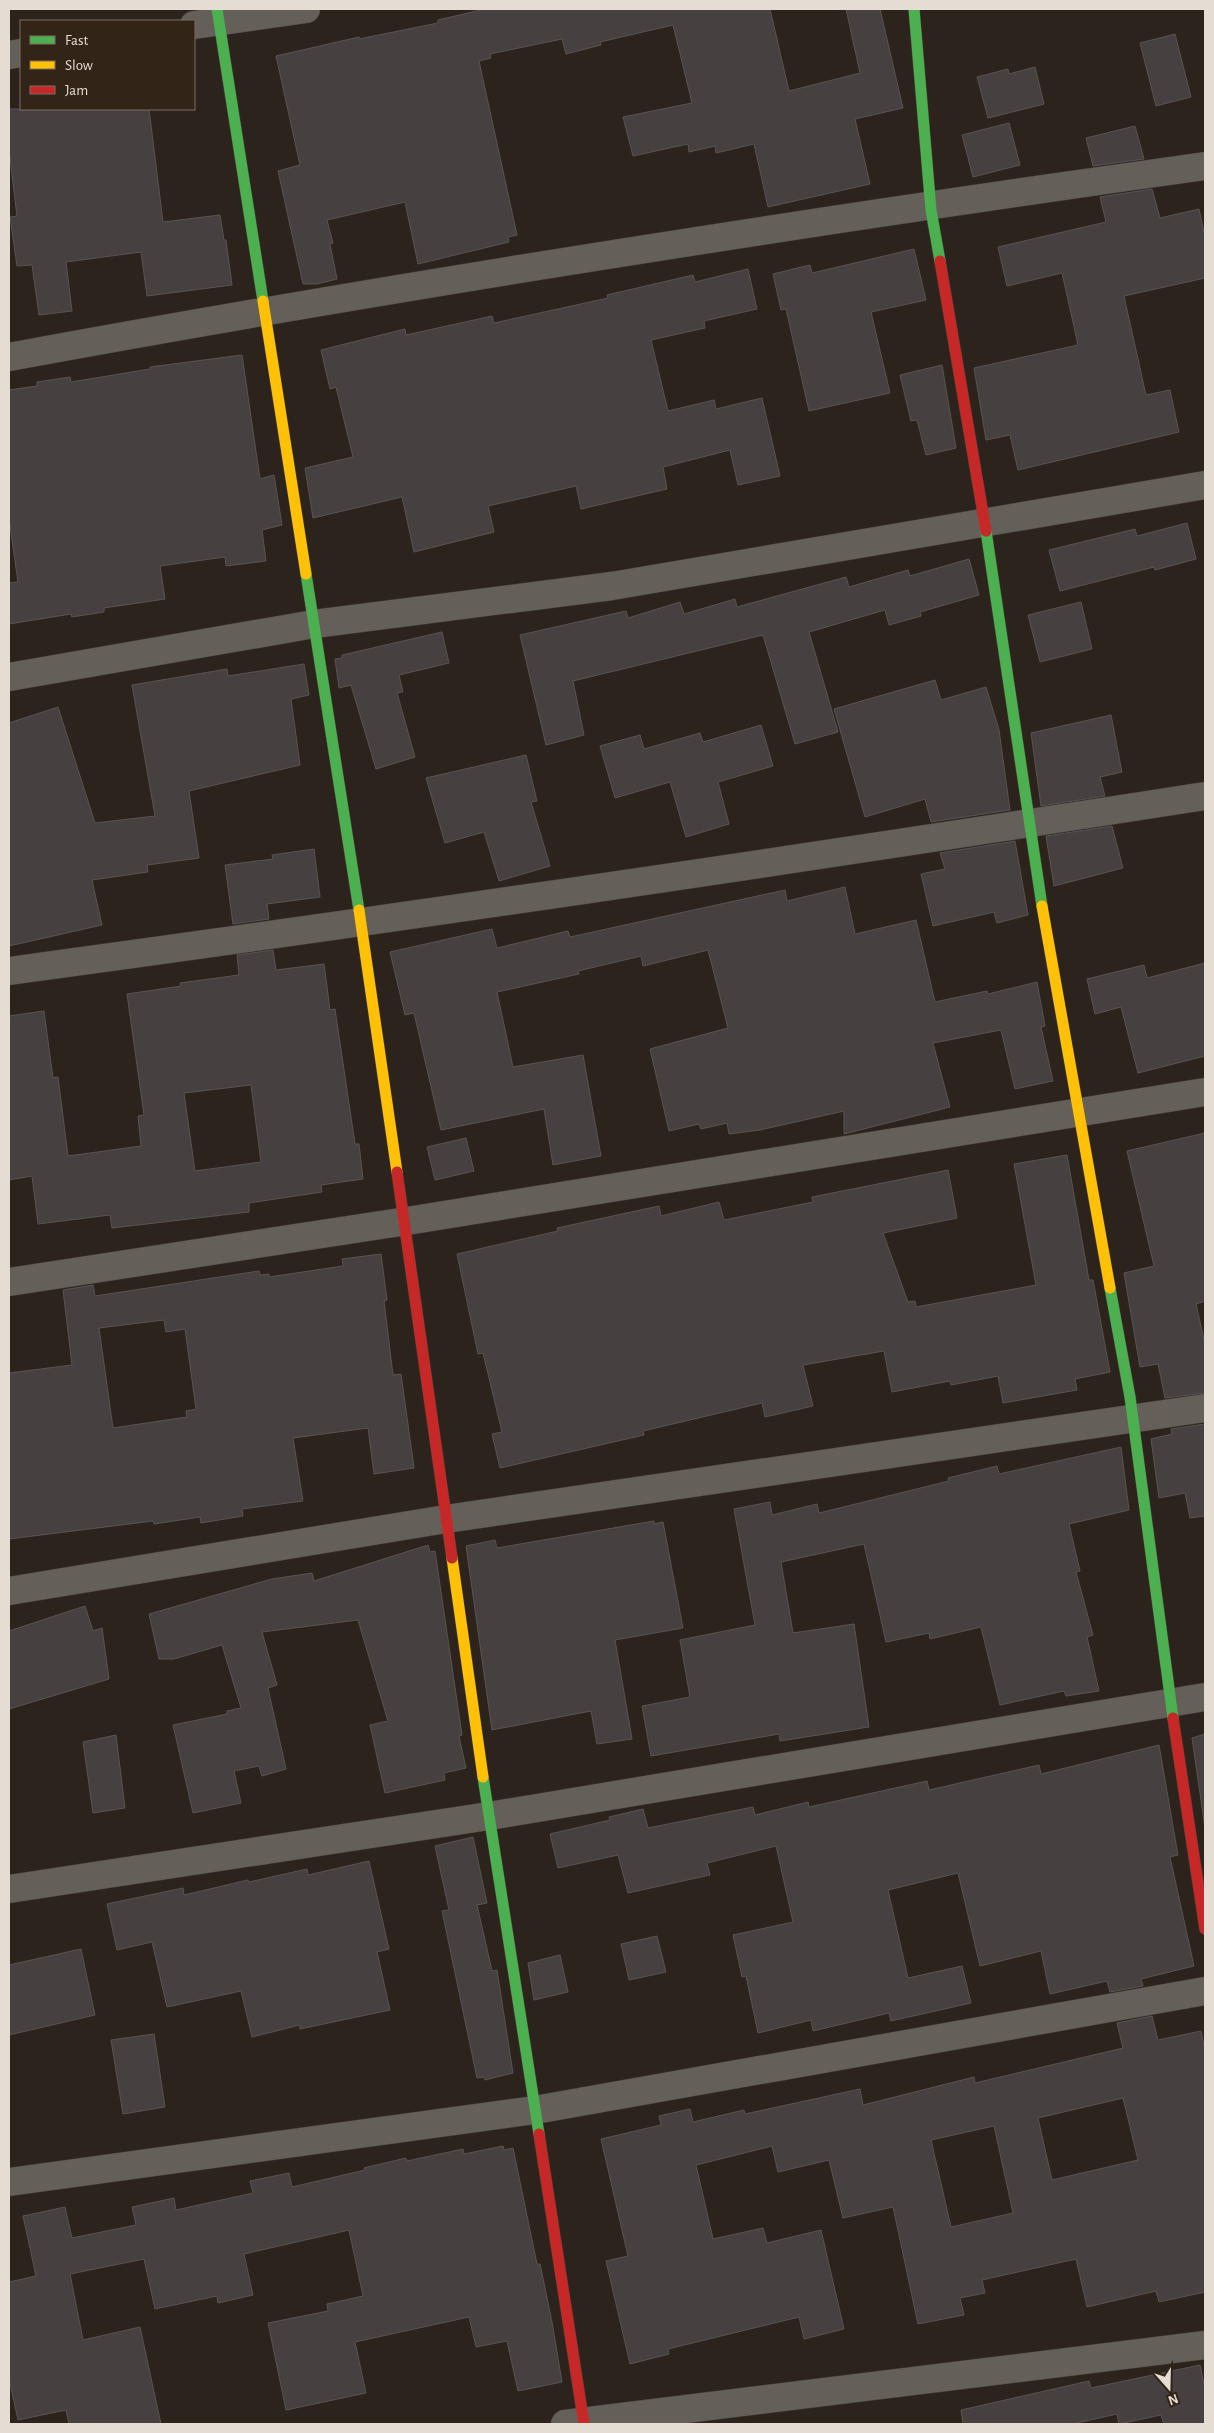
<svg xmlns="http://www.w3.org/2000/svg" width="1214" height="2433" font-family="'Alegreya Sans',sans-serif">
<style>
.building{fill:#474040;stroke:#5a5352;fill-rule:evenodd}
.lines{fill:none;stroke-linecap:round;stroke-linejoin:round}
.street-casing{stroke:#463e39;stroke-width:29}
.fast-casing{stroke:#463e39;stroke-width:12}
.slow-casing{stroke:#463e39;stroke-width:12}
.jam-casing{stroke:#463e39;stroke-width:12}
.street{stroke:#655f59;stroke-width:28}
.fast{stroke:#4caf50;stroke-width:11}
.slow{stroke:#ffc107;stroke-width:11}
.jam{stroke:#c62828;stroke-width:11}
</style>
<rect width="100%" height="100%" fill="#2c241c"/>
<g class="building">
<path d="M485,9H770L789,91L860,73L846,9H880L903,108L855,119L870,184L768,207L754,144L716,153L715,146L689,152L688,144L633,156L623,117L692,103L673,25L600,42L601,45L566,54L562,39L490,54L491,58L479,61L517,235L508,237L509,242L418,264L405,202L327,220L333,243L330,244L337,279L317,284H303L278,171L300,165L276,56L359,37V39L438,23V20Z"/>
<path d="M1175,34L1191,97L1156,106L1140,43Z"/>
<path d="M1035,67L1044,104L988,118L977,77L1008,69L1009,74Z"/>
<path d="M9,109H149L163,222L220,215L224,240H226L232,285L147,296L141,252L66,262L72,311L39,315L32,265L17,266L10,217L17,216L9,150Z"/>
<path d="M1009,123L1020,165L973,177L962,135Z"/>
<path d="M1135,126L1144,159L1093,166L1086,138Z"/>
<path d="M1152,189L1160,218L1199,209L1205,237V278L1124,296L1146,395L1170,390L1179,432L1018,470L1010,435L986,440L974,368L1078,345L1062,273L1007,286L998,247L1106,222L1100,197Z"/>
<path d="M914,249L926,300L871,312L890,393L809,411L786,309L781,310L773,274L810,265L812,273Z"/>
<path d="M748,269L757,309L704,321L705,328L651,340L668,411L714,400L716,409L762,398L780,476L738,485L730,450L663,467L667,489L581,509L576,486L488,506L494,532L414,552L402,497L313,518L305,468L353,457L336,387L330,389L321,350L405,329L406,335L492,316L494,323L608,298L607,295L693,275L695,282Z"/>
<path d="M242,355L260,479L274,475L282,525L262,530L266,561L226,566L225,557L160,566L165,599L104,608V612L72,617L71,614L9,624V583L18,582L9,519V390L37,386V382L70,377L71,382L150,369V367Z"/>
<path d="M942,365L956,448L926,455L917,420L911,421L900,375Z"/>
<path d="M1187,523L1196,559L1155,570L1154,567L1060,591L1049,550L1135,529L1137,536Z"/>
<path d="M969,559L979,595L920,612L921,616L889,625L885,610L809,632L838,732L795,744L763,635L573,681L584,735L546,745L520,635L626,611L628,618L680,602L684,614L735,599L737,607L846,577L849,587L908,570L910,576Z"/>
<path d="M1081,602L1092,649L1040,662L1028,615Z"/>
<path d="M442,632L449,663L399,675L403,692L397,693L415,757L376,769L351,685L339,688L335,659L342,658V655Z"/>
<path d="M304,664L309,695L291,699L300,765L189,791L199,858L147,865L148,872L92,880L102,925L9,946V723L58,707L95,823L155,816L132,685L227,669L228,676Z"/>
<path d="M935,680L941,700L986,687L999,730L1010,810L931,822L925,799L865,817L834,709Z"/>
<path d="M1111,715L1122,772L1100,777L1105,796L1041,806L1031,733Z"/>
<path d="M761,725L773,766L718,782L729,824L686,837L670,782L615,798L600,746L640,735L644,749L700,733L703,742Z"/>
<path d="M526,755L537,801L531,802L550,866L499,881L484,832L445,843L426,778Z"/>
<path d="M1112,826L1123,868L1054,886L1046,836Z"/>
<path d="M1015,841L1028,915L997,923L994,912L933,926L921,874L945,869L940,853Z"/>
<path d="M314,849L320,897L267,904L269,919L233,924L225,865L273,859L272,855Z"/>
<path d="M845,887L855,934L916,920L935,1002L987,991L988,994L1037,982L1045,1026L1041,1027L1053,1081L1015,1089L1001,1030L933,1043L950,1107L844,1134V1111L760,1130L729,1134L727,1123L701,1129L699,1124L669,1131L650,1049L728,1028L708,950L643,966L641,956L578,971L579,974L497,992L513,1067L583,1055L601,1156L553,1165L544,1109L441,1130L414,1013L405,1015L390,952L492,929L497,948L568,931L570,937L785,890L787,901Z"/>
<path d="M273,950L276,970L324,964L330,1010L335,1009L355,1144H359L363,1179L321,1185L322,1192L249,1203V1212L112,1228L110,1215L38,1224L32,1176L9,1180V1016L44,1011L53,1078L58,1077L68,1156L141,1146L138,1116L144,1115L127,994L181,986L180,983L239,975L237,955ZM251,1085L261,1162L195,1171L184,1093Z"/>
<path d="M1205,963V1056L1138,1073L1121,1007L1095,1014L1087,979L1144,965L1147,978Z"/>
<path d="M1205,1133V1301L1196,1304L1205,1344V1393L1165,1398L1158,1364L1140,1367L1124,1273L1154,1266L1127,1151Z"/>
<path d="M466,1138L474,1171L435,1180L427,1147Z"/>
<path d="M1067,1155L1089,1280H1093L1110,1372L1075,1379L1077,1390L1003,1403L998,1376L951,1385L950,1381L892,1392L884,1351L803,1365L813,1406L765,1417L762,1403L643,1431L644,1435L500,1468L492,1434L502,1432L483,1353L478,1354L457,1254L558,1231L557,1228L659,1206L661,1216L719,1202L724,1220L813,1202L812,1197L948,1170L957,1218L883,1233L908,1302L915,1301L916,1307L1036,1285L1014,1164Z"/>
<path d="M381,1254L387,1300L384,1301L393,1375L401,1374L414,1468L374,1474L368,1428L293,1438L303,1501L242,1509L243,1516L201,1523L200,1517L154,1524L153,1521L9,1539V1373L72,1365L63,1290L93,1285L95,1296L259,1271L260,1275L269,1274V1277L343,1266L342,1259ZM164,1320L166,1332L185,1329L196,1409L186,1411L187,1417L113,1428L99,1328Z"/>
<path d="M1205,1424V1516L1190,1518L1185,1493L1159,1498L1151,1439L1172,1434L1171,1429Z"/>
<path d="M1121,1447L1129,1510L1069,1524L1080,1571L1076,1572L1093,1635L1087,1637L1099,1691L1066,1696L1064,1691L1000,1705L981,1627L930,1639L929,1633L886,1642L864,1544L781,1562L793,1633L854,1624L869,1727L780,1741L779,1734L651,1756L642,1706L690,1697L680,1640L755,1625L734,1509L770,1502L772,1515L817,1504L819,1513L949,1481L948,1478L997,1466L999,1474Z"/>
<path d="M654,1521V1524L663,1522L683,1628L615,1640L632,1739L597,1744L591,1711L492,1730L466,1546L495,1540L497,1548Z"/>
<path d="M428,1545L430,1552L435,1551L462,1735L459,1736L466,1768L444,1773L445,1780L385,1793L370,1725L388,1721L358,1620L262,1632L277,1685L268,1688L286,1769L262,1776L259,1766L234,1771L241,1803L193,1813L173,1725L227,1714V1711L241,1708L222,1645L174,1659H159L149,1614L272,1579L312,1573L314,1581Z"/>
<path d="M85,1606L93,1631L102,1628L109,1679L9,1709V1631Z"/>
<path d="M1205,1734V1828L1192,1738Z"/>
<path d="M116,1735L125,1808L93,1813L83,1742Z"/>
<path d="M1159,1745L1178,1855L1170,1857L1194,1966L1141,1979L1143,1986L1110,1992L1107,1981L1050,1994L1041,1951L980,1966L958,1873L888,1890L908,1978L962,1966L971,2003L891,2021L889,2013L813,2031L811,2020L758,2033L746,1976L742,1977L733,1935L793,1922L776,1846L707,1863L710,1875L628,1893L618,1855L558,1868L550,1834L610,1820L609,1817L643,1809L648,1828L753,1807L755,1815L808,1802L809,1807L927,1781L929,1790L1039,1765L1041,1774Z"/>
<path d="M473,1837L487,1903L477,1905L492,1971L497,1970L513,2073L485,2080L484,2077L477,2078L442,1911L449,1910L435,1846Z"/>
<path d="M369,1861L389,1949L377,1952L390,2010L300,2029V2025L252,2037L241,1991L167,2007L152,1942L117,1950L107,1904L183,1888L184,1895L248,1880L249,1882L307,1869L308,1875Z"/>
<path d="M657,1936L666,1972L629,1980L621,1944Z"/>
<path d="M81,1949L95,2015L9,2035V1965Z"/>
<path d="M560,1955L568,1992L534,2000L528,1963Z"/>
<path d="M1152,2016L1158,2040L1201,2031L1205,2051V2292L1159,2302L1156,2291L1087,2307L1076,2259L982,2280L985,2293L960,2298L964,2315L918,2324L893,2207L843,2218L829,2160L778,2172L772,2146L696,2165L713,2239L763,2228L767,2243L821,2230L844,2329L804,2339L799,2317L668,2349L669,2354L630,2364L606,2261L628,2256L601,2139L661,2125L659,2116L690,2109L693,2122L744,2110L745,2114L860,2089L863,2105L974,2077L975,2083L1123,2048L1117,2023ZM1123,2098L1138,2160L1052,2180L1038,2118ZM994,2126L1013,2213L951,2227L931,2140Z"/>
<path d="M154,2034L165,2107L123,2114L111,2040Z"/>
<path d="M503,2146L504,2150L513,2148L537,2264H540L552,2322L562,2382L518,2391L507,2341L476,2347L469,2317L355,2342L366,2393L286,2410L268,2323L328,2311L327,2304L363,2296L349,2230L244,2254L253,2295L218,2303L217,2296L155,2309L144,2259L70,2274L83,2340L140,2327L161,2424H69L66,2410L18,2420L9,2379V2282L36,2276L23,2216L65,2207L72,2238L136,2225L132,2207L174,2198L176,2210L253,2193L250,2181L289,2173L292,2187L365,2170L364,2168L406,2158L407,2161L463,2149L464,2154Z"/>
<path d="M1200,2365L1205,2389V2424H1164L1161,2415L1119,2424L1117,2414L1072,2424H963L961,2410L1089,2381L1091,2388Z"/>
</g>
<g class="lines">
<defs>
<g id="street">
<path d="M194,25L306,9"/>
<path d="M9,55L21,53"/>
<path d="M9,357C406,284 805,222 1205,166"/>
<path d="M9,677L314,624L612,586L1205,485"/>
<path d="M9,971C408,917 807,858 1205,796"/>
<path d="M9,1282L407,1221L1205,1092"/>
<path d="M9,1591L446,1519L1205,1408"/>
<path d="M9,1889L489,1816L1205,1697"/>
<path d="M9,2182L535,2110L1205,1991"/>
<path d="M565,2424L1205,2345"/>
</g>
<g id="fast">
<path d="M217,9L263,301"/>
<path d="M914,9L931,210L940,261"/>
<path d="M986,531L1042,906"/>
<path d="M306,574L359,910"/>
<path d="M1110,1288L1130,1397L1173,1718"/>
<path d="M483,1777L539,2134"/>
</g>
<g id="slow">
<path d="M263,301L306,574"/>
<path d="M1042,906L1110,1288"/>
<path d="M359,910L397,1172"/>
<path d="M452,1558L483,1777"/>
</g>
<g id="jam">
<path d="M940,261L986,531"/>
<path d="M397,1172L452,1558"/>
<path d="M1173,1718L1205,1929"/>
<path d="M539,2134L584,2424"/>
</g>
</defs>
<use href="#street" class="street-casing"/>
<use href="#fast" class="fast-casing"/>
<use href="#slow" class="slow-casing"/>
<use href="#jam" class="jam-casing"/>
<use href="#street" class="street"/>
<use href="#fast" class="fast"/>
<use href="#slow" class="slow"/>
<use href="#jam" class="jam"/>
</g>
<rect width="1214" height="2433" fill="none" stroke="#e5dcd3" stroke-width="20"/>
<rect x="20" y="20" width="175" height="90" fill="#322416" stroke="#7a6e62"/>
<rect x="30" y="36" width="25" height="8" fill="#4caf50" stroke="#7a6e62"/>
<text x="65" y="45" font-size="15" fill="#e5dcd3">Fast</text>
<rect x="30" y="61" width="25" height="8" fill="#ffc107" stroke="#7a6e62"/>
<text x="65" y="70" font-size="15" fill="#e5dcd3">Slow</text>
<rect x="30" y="86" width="25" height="8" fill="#c62828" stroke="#7a6e62"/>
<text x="65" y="95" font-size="15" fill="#e5dcd3">Jam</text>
<g transform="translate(1169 2388) rotate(160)" stroke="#322416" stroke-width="4" paint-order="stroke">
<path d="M0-4L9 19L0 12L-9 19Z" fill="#e5dcd3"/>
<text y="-8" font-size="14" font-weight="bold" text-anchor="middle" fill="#e5dcd3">N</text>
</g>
</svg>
